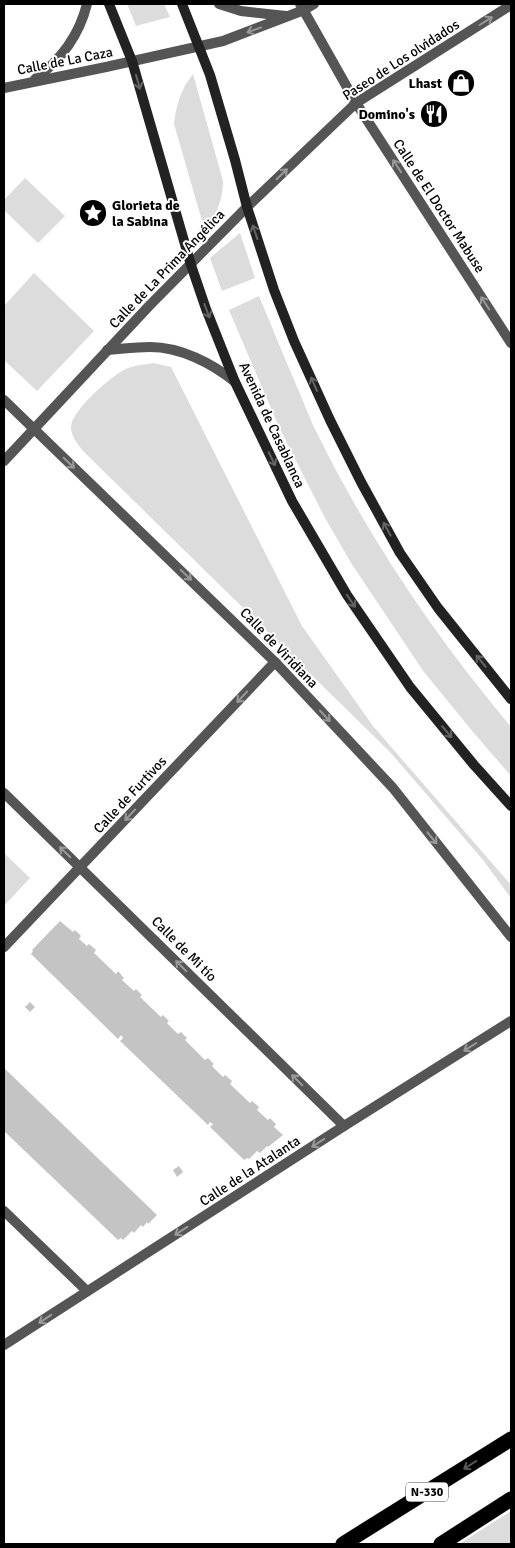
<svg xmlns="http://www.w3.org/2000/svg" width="515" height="1548" font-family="Signika,sans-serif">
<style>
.green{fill:#dcdcdc}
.building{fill:#c4c4c4}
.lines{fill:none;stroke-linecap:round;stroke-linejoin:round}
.highway-casing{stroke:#dbdbdb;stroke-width:16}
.street{stroke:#555;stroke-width:10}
.secondary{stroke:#222;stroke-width:10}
.highway{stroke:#000;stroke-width:15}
.oneway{stroke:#999}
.oneway2{stroke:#646464}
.oneway3{stroke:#595959}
.labels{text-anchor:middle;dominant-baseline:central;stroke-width:4;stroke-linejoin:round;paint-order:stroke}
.shield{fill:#fff;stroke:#4c4c4c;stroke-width:1}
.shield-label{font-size:12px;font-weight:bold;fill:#000}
.street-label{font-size:14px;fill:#000;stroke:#fff}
.poi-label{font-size:14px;font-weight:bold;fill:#000;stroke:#fff;text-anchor:end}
</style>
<rect width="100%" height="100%" fill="#fff"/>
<g class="green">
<path d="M127,4H164L170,17L136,26Z"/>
<path d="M193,74L223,181C223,200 216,215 205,231L174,124C176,105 181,89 193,74Z"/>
<path d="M25,178L65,216L38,243L4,210V200Z"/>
<path d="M240,233L255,278L222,291L210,258Z"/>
<path d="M34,273L94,331L37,391L4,360V306Z"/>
<path d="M259,296C272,327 284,357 297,387C304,402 309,418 317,433C369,539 435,636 511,727V776L473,732L424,672L351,563L324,516L279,427L229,310Z"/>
<path d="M153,363L171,367L302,626L373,726L511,885V898L483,860L390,752L83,451C77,443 71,436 71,427C71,411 112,375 126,369C134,365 144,365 153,363Z"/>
<path d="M4,853L30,878L4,906Z"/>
<path d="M511,1511V1544H459Z"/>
</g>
<g class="building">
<path d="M60,921L73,932L75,930L81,936L79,939L87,946L89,944L96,950L94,953L116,974L118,971L124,978L122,980L134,991L136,989L142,995L140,997L161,1017L163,1015L169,1021L167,1023L178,1034L181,1032L187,1038L185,1040L205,1060L208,1058L214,1064L212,1066L223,1077L225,1075L232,1081L230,1084L250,1103L252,1101L259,1107L257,1110L268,1120L270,1118L276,1124L274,1127L283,1135L268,1147L267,1146L260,1153L257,1151L249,1159L247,1158L244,1160L210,1127L213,1124L210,1122L208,1125L120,1041L123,1038L121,1035L118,1039L31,954L33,951L32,950Z"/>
<path d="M30,1002L35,1007L30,1012L25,1007Z"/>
<path d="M4,1068L157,1215L148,1224L147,1222L143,1227L141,1225L134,1233L132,1231L123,1240L121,1238L118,1240L4,1131Z"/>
<path d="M179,1166L183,1172L177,1177L173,1170Z"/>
</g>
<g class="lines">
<defs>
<g id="highway">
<path d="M343,1544L511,1439"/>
<path d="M441,1544L511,1499"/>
</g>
</defs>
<use href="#highway" class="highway-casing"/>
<g class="street">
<path d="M219,4L241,11L286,16"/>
<path d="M300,4L356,103L511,343"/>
<path d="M35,79C61,60 79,36 87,4"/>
<path d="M4,88L106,67L223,41L304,10L314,4"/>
<path d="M107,350C121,349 136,347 150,347C180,347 212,363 235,382"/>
<path d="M4,400L275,662L393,788L511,937"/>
<path d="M4,461L149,306L247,207L356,103L511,5"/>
<path d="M4,793L344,1126"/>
<path d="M4,947L275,662"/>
<path d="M4,1211L87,1291"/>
<path d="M4,1345L344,1126L511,1021"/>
</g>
<g class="secondary">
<path d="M109,4L132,61L191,265L206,309L235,382L292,501L347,595L410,687L474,765L511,806"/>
<path d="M182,4L210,75L235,160L247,207L274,290L294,341L330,420L361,482L400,553L438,608L511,699"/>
</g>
<use href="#highway" class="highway"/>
</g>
<defs><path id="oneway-shaft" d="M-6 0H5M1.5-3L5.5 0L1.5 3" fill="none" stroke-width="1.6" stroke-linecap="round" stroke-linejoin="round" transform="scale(1.25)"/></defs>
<g class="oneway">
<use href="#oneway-shaft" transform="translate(486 21) rotate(-32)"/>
<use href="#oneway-shaft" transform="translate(254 30) rotate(160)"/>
<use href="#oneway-shaft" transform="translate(397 166) rotate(-123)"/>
<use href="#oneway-shaft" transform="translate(282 174) rotate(-44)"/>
<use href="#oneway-shaft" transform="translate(485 303) rotate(-123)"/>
<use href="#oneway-shaft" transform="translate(69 463) rotate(44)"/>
<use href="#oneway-shaft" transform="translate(186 575) rotate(44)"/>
<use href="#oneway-shaft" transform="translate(242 697) rotate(133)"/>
<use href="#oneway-shaft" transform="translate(325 716) rotate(47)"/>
<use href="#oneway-shaft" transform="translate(130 815) rotate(133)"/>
<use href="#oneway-shaft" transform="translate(432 838) rotate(51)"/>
<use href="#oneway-shaft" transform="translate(65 852) rotate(-136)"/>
<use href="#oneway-shaft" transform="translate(181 966) rotate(-135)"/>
<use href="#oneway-shaft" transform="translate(470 1047) rotate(148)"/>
<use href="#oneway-shaft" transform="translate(297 1080) rotate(-135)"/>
<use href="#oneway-shaft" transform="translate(318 1143) rotate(147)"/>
<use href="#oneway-shaft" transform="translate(181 1231) rotate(147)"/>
<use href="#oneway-shaft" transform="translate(45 1319) rotate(147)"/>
</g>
<g class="oneway2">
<use href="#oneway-shaft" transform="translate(138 82) rotate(74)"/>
<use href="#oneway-shaft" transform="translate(255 232) rotate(-109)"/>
<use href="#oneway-shaft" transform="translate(207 311) rotate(69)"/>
<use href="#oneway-shaft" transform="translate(314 384) rotate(-114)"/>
<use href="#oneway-shaft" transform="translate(272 459) rotate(64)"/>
<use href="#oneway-shaft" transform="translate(387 529) rotate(-119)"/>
<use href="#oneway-shaft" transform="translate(351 601) rotate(56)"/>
<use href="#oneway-shaft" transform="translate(481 661) rotate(-129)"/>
<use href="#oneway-shaft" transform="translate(447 732) rotate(50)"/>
</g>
<use class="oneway3" href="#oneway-shaft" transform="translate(470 1465) rotate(148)"/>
<defs>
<symbol id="shop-disc" viewBox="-11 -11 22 22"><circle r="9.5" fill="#000" stroke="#fff"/><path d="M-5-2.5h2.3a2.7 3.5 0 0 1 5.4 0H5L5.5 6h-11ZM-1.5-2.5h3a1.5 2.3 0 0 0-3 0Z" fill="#fff"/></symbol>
<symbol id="restaurant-disc" viewBox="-11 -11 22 22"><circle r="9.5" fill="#000" stroke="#fff"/><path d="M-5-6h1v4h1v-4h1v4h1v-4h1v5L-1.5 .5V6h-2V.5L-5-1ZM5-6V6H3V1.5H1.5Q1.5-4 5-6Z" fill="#fff"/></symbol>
<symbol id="sight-disc" viewBox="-11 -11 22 22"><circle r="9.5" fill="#000" stroke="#fff"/><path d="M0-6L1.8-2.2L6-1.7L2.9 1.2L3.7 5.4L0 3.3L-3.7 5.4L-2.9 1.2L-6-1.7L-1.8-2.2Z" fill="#fff"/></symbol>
</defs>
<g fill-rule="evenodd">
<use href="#shop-disc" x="445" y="67" width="32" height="32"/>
<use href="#restaurant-disc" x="418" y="98" width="32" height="32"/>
<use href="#sight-disc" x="77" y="197" width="32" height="32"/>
</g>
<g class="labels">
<rect class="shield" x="406" y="1482.5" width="42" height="19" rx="4"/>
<g class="shield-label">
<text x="427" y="1492">N-330</text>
</g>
<g class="street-label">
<text transform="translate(401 60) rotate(-33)">Paseo de Los olvidados</text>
<text transform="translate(65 61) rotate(-11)">Calle de La Caza</text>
<text transform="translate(439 206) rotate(57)">Calle de El Doctor Mabuse</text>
<text transform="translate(167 269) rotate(-46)">Calle de La Prima Angélica</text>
<text transform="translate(272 425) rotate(65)">Avenida de Casablanca</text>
<text transform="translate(279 648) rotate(46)">Calle de Viridiana</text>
<text transform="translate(130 795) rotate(-47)">Calle de Furtivos</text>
<text transform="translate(184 949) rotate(45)">Calle de Mi tío</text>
<text transform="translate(250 1171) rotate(-33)">Calle de la Atalanta</text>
</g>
<g class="poi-label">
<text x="442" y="83">Lhast</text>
<text x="415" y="114">Domino's</text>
<text x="112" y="205" text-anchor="start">Glorieta de<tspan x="112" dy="16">la Sabina</tspan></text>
</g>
</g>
<rect width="515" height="1548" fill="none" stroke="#000000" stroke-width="10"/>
</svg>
